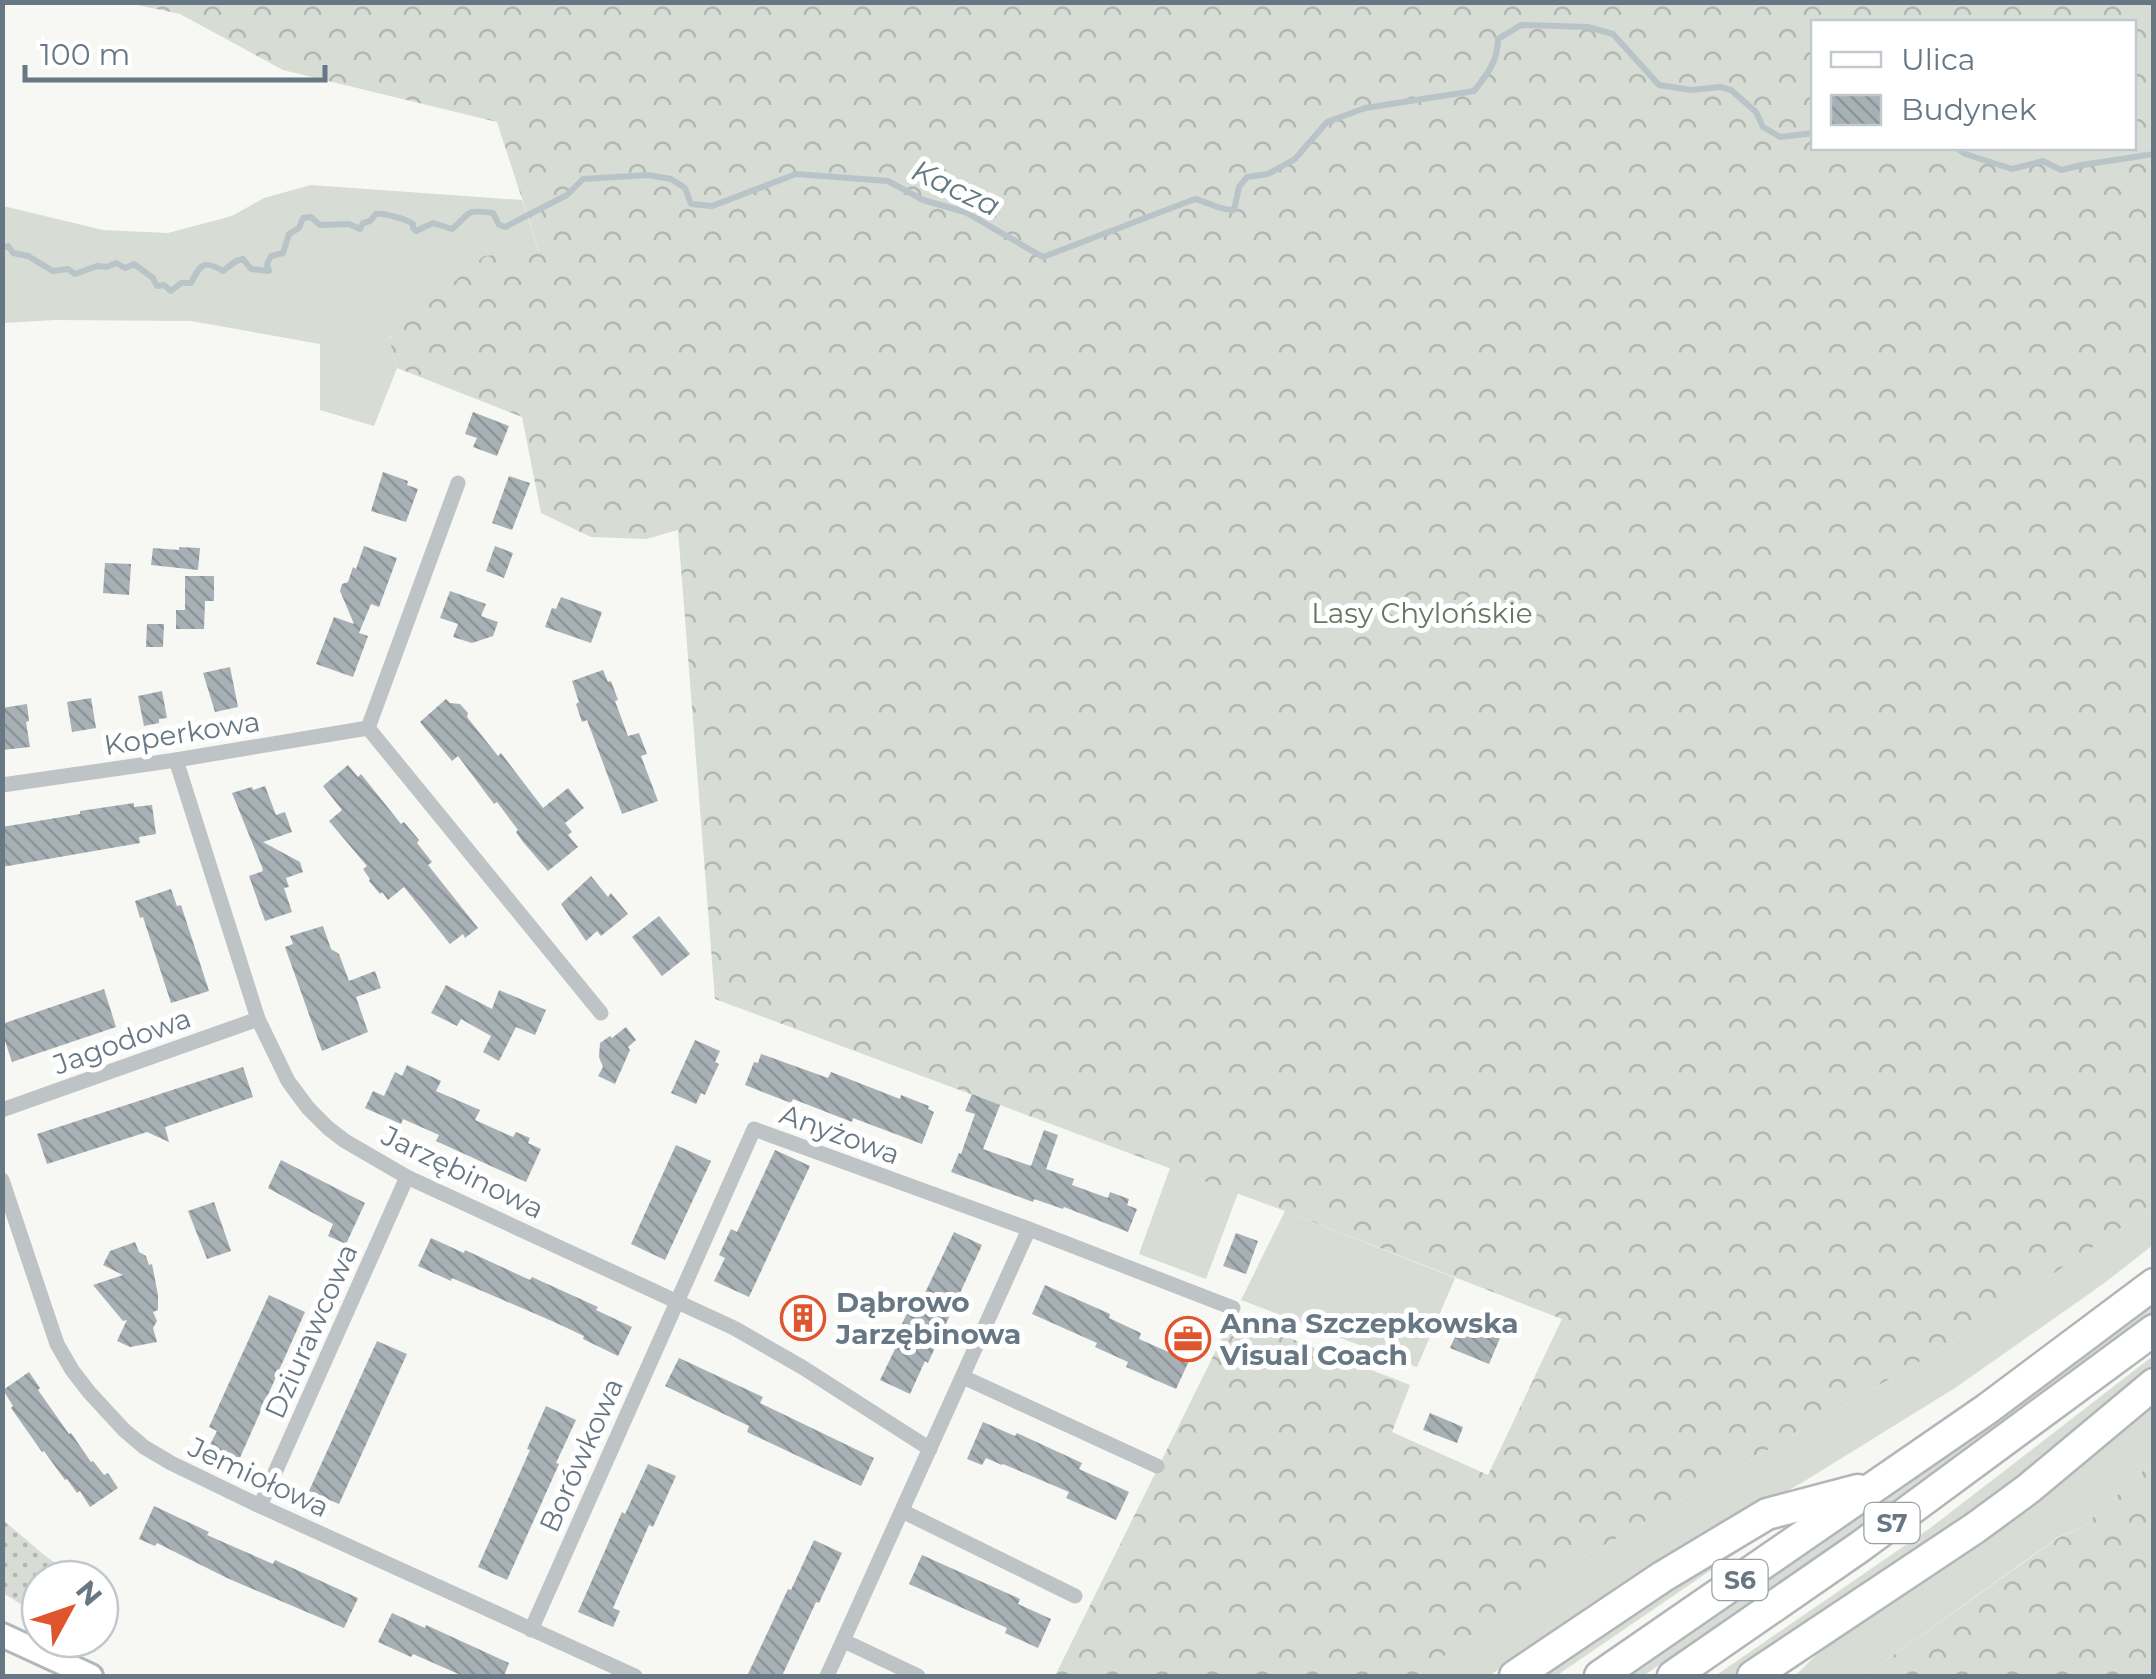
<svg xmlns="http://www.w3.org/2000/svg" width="2156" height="1679" font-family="Montserrat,sans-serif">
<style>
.grass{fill:#d7dcd4}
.forest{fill:url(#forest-crowns);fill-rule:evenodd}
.garden{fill:url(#garden-dots)}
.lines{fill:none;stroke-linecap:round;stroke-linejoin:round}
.stream{stroke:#b8c4c8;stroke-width:6}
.building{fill:url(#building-back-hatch)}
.secondary-casing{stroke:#b1b7bb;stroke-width:28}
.highway-casing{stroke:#b2b6b9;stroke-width:35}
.street{stroke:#bec3c6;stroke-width:15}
.secondary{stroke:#fff;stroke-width:22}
.highway{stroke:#fff;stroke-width:30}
.labels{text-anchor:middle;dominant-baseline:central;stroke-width:10;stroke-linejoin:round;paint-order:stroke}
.shield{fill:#fff;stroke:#95a0a9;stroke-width:2.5}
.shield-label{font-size:25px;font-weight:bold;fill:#677884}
.park-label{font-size:28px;fill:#667762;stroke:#fff}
.street-label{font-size:28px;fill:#677884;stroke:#fff}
.poi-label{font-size:28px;font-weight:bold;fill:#677884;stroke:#fff;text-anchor:start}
.water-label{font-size:30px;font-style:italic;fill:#637980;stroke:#fff}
</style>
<defs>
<pattern id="forest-crowns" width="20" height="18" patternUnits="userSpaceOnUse" patternTransform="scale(2.5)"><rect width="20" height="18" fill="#d7dcd4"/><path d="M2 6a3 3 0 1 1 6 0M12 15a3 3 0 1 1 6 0" fill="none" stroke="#b2b7b2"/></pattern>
<pattern id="garden-dots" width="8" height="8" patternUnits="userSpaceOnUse" patternTransform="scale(2.5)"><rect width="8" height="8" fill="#d7dcd4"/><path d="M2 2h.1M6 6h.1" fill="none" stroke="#b2b7b2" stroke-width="1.8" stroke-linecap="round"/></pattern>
<pattern id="building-back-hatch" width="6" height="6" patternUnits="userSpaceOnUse" patternTransform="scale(2.5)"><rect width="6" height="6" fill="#a7b0b5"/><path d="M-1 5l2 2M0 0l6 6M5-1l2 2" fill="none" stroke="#8c9499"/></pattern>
</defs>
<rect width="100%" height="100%" fill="#f7f7f4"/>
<g class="grass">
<path d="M311,185L522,200L539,252L389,337L397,368L374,426L320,410V344L191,321L55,320L3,323V206L103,230L168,233L232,216L264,198Z"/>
<path d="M1170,1168L1238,1193L1206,1279L1139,1254Z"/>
<path d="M2153,1206V1245L2103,1284L1955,1388L1803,1482L1655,1566L1601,1600L1489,1676H1416L1577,1561L1953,1342Z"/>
<path d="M1285,1211L1455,1278L1417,1367L1241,1300Z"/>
<path d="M2153,1304V1315L1948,1466L1643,1676H1627L1942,1459Z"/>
<path d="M2153,1356V1371C2024,1485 1878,1579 1737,1676H1715L1929,1529Z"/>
<path d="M2153,1398V1462L2083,1527L2060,1536L1864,1676H1795L1814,1657Z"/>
<path d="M1771,1529L1556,1676H1534L1654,1594Z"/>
</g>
<g class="forest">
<path d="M128,3H2153V1206L1953,1342L1577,1561L1416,1676H1055L1233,1316L1410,1385L1392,1432L1488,1475L1562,1319L1285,1211L715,999L678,530L646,539L591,537L541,513L522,417L397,368L389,338L484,256L539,251L497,122L283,70L180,14ZM1814,22H2134V148H1814Z"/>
<path d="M2153,1462V1676H1864L2061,1536L2083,1527Z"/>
</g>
<path class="garden" d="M2,1519L44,1555L77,1579H40V1616L3,1593Z"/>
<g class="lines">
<g class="stream">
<path d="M1957,148L1965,154L2012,169L2043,161L2061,170L2082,165L2154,154"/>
<path d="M2,248L8,246L13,253L28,256L53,271L68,269L75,274L97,266L107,267L116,263L125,268L134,264L153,278L157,286L164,285L171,291L181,283H191C200,265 203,259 223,271L236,261L243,259L251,269L269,271L267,264L271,256L283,253L289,234L299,228L303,218L311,217L320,225L349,224L360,229L363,223L370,221L376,214C384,213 406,219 413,224V228L416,231L433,223L452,229C472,213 462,209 493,213L499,225L505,227L567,195L583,179L648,175L671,179L685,188L691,204L712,206L796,174L888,181L923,200L965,212L1043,257L1195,199C1208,202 1221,211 1234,210L1239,187L1247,177L1268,174L1295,159L1327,122L1365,108L1474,91C1487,75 1498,61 1498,39L1521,25L1588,27L1613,34L1659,85L1691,90L1720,87L1731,90L1756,112L1763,127L1780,137L1814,133"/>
</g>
</g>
<g class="building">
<path d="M473,412L509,426L497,456L473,447L477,438L465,434Z"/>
<path d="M383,472L408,481L407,485L418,489L406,522L371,511Z"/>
<path d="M509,476L530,483L512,530L492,523Z"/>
<path d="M364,546L397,558L379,607L371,604L359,633L368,636L353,677L316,664L334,617L354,624L340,591L342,584L348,582L353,567L356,569Z"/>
<path d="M495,546L513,553L504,578L486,571Z"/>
<path d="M179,547L200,548L198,570L151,565L153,548L179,550Z"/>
<path d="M105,563L131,564L129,595L103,593Z"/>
<path d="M185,576H214V601H205L204,629H176V610H185Z"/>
<path d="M450,591L486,604L481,616L498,622L493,636L472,643L453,637L458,624L440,618Z"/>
<path d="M561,597L602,612L591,643L545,627L552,608L556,609Z"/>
<path d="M147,624H164L163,647H146Z"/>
<path d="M230,667L238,707L215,712L203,673Z"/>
<path d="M603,670L608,682L611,681L618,700L615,701L628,736L639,733L647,754L641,756L658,801L622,814L587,720L582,722L576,704L579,702L572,681Z"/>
<path d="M162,691L167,718L159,719V723L144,726L138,696Z"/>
<path d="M91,698L96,728L72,732L67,702Z"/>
<path d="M446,699L450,703L460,704L468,713L467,717L498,756L501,753L543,808L568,788L584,808L565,823L572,832L568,835L578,847L548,871L523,842L516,832L518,830L497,802L494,804L458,756L452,761L420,722Z"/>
<path d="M27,704L29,721L26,722L30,747L2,750V708Z"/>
<path d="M348,765L358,777L361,774L401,824L404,822L419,840L417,843L432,862L428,865L478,928L465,938L463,934L450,944L404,887L388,900L382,892L380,894L369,881L370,879L363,869L367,866L329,821L342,810L323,786Z"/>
<path d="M265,786L276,815L285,812L292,832L263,842L300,862L303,872L286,878L289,887L284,888L292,912L265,921L249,876L263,871L262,867L232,793L248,788L252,787L253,790Z"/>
<path d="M134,803V807L152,805L156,834L139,837L140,843L2,867V827L80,814V811Z"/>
<path d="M591,876L608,897L611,893L628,914L601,936L597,931L586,941L561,904Z"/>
<path d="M171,889L177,906L181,905L209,991L171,1003L143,917L140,918L135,901Z"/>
<path d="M659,916L690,954L662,976L632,937Z"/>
<path d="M323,926L331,949L339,954L349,981L375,971L381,988L356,997L368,1032L322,1051L285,947L293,944L290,936Z"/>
<path d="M446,985L492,1009L499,990L546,1010L535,1035L516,1027L499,1061L483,1052L491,1036L461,1019L457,1026L431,1013Z"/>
<path d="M104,989L116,1027L12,1062L2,1032V1024Z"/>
<path d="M626,1027L636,1040L628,1047L630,1050L615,1084L598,1076L603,1067L599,1057L600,1043L610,1036L612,1038Z"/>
<path d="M695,1040L720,1051L715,1062L719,1064L712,1079L705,1095L701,1093L696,1104L671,1093Z"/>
<path d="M761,1054L828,1078L831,1072L900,1099L901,1095L929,1106L928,1109L934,1112L922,1144L853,1118L852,1122L793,1099L791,1103L745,1085L754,1062L758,1063Z"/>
<path d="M407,1065L441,1081L436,1091L480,1110L475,1120L513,1137L516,1132L530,1138L528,1143L541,1149L526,1182L436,1141L439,1135L403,1119L401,1124L365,1108L373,1091L384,1096L395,1072L402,1076Z"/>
<path d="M243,1067L253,1097L165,1127L169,1142L147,1132L47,1164L37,1134Z"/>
<path d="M972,1094L1000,1105L983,1149L1031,1166L1044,1130L1058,1135L1046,1169L1074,1179L1072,1185L1108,1198L1110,1192L1129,1199L1127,1205L1137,1209L1128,1232L1064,1207L1063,1209L1034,1199L1033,1202L951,1172L959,1153L961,1154L975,1114L965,1111Z"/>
<path d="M676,1145L711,1161L665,1260L631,1244Z"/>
<path d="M775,1150L810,1166L749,1297L714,1281L725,1258L719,1255L731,1229L737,1232Z"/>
<path d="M281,1160L365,1203L346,1244L328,1236L333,1224L268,1188Z"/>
<path d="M214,1202L231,1251L207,1259L188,1211Z"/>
<path d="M954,1232L982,1245L928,1363L925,1361L910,1394L880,1380L896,1347L892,1346L907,1313L914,1316Z"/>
<path d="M1236,1233L1258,1241L1246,1274L1223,1266Z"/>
<path d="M431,1238L464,1253L465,1250L530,1280L532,1277L598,1307L596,1310L632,1327L618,1356L583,1339L584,1336L552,1321L452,1278L451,1281L418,1266Z"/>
<path d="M135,1242L139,1252L146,1256L149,1265L152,1264L158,1295V1310L153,1312L157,1321L153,1328L157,1342L130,1347L117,1341L127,1320L123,1321L93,1285L123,1275L103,1265L110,1251Z"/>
<path d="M1045,1285L1110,1314L1109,1318L1141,1333L1139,1339L1189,1361L1176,1389L1126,1367L1128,1362L1095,1347L1097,1343L1032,1314Z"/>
<path d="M269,1295L305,1312L238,1462L208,1449L217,1431L209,1427Z"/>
<path d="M1467,1324L1500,1338L1489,1364L1450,1348L1458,1330L1464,1333Z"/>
<path d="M377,1341L407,1354L339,1504L309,1491Z"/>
<path d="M679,1358L763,1397L760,1403L874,1458L861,1486L747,1432L749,1426L665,1386Z"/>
<path d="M29,1372L40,1388L38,1390L69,1434L71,1433L91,1462L93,1461L104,1475L108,1473L118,1488L90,1507L80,1491L77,1493L67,1479L65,1480L44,1451L42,1452L11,1408L13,1406L3,1390Z"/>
<path d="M546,1406L576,1420L556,1463L559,1464L507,1580L478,1567L530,1450L527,1449Z"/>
<path d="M1430,1413L1463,1427L1457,1443L1423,1430Z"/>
<path d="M983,1422L1015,1436L1017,1433L1082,1463L1079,1469L1129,1492L1116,1520L1066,1498L1069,1492L1003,1464L1002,1465L986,1458L982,1465L967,1459Z"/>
<path d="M648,1464L676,1476L653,1527L649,1525L613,1608L620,1611L613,1627L578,1612L622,1512L625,1514Z"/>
<path d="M154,1506L209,1532L207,1535L257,1557L273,1564L275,1560L358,1598L344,1628L227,1578L157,1543L155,1546L139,1539Z"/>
<path d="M814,1540L842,1553L819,1603L816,1602L782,1676H747L788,1589L791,1590Z"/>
<path d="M922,1555L1020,1599L1018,1604L1051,1619L1038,1648L1005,1633L1007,1628L909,1584Z"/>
<path d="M392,1613L425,1628L426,1625L509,1663L504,1676H463L413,1654L411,1657L378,1642Z"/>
</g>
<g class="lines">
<defs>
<path id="secondary" d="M2,1635L91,1676"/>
<g id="highway">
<path d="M1515,1676L1662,1577L1767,1514L1858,1490"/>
<path d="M1600,1676L1987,1409L2154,1284"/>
<path d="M1673,1676L1861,1546L2154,1330"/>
<path d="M1753,1676L1975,1528L2028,1489L2154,1384"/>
</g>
</defs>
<use href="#secondary" class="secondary-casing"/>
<use href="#highway" class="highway-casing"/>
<g class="street">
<path d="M368,728L458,483"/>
<path d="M176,760L258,1019L288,1081L308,1108L328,1128L345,1141L407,1177L734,1328L802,1367L930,1449"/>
<path d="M2,785L176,760L368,728L601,1013"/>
<path d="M2,1110L258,1019"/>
<path d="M2,1180L57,1344L72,1370L89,1392L124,1430L144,1447L171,1463L260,1506L635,1676"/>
<path d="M963,1377L1157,1466"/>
<path d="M260,1506L407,1177"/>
<path d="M902,1511L1075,1596"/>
<path d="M531,1630L754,1129L1029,1229L1233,1308"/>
<path d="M844,1641L918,1676"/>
<path d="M827,1676L1029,1229"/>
</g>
<use href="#secondary" class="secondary"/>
<use href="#highway" class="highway"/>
</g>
<defs>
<symbol id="building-ring" viewBox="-11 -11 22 22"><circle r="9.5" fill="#fff" stroke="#de552e" stroke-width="1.5"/><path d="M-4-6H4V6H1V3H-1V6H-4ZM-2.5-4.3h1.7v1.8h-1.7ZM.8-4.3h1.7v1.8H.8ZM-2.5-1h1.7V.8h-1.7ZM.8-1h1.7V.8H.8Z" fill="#de552e"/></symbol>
<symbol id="office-ring" viewBox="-11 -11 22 22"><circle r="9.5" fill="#fff" stroke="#de552e" stroke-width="1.5"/><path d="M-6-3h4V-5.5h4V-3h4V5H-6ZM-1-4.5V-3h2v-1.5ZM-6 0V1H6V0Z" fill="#de552e"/></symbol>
</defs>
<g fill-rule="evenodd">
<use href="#building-ring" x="778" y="1293" width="50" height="50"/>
<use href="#office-ring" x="1163" y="1314" width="50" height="50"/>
</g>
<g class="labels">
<g class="shield">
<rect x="1864.5" y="1503" width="55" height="40" rx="8"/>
<rect x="1712.5" y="1560" width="55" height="40" rx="8"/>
</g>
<g class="shield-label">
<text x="1892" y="1523">S7</text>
<text x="1740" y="1580">S6</text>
</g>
<g class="park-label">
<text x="1422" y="613">Lasy Chylońskie</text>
</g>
<g class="street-label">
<text transform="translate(182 733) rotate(-9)">Koperkowa</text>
<text transform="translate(122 1041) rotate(-20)">Jagodowa</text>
<text transform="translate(840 1134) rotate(20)">Anyżowa</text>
<text transform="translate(463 1172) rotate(26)">Jarzębinowa</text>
<text transform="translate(311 1331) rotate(-66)">Dziurawcowa</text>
<text transform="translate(581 1455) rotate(-66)">Borówkowa</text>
<text transform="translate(259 1477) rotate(25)">Jemiołowa</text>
</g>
<g class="poi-label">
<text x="836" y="1302">Dąbrowo<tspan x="836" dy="32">Jarzębinowa</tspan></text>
<text x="1220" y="1323">Anna Szczepkowska<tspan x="1220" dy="32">Visual Coach</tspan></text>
</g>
<g class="water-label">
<text transform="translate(956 188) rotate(25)">Kacza</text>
</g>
</g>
<rect width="2156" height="1679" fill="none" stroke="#677884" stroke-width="10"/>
<rect x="1811" y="20" width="325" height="130" fill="#ffffff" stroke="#c2c9ce" stroke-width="2.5"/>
<rect x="1831" y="52" width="50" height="15" fill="#ffffff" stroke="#c2c9ce" stroke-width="2.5"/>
<text x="1901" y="70" font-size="30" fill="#677884">Ulica</text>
<rect x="1831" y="95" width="50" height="30" fill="url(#building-back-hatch)" stroke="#c2c9ce" stroke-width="2.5"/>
<text x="1901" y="120" font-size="30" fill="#677884">Budynek</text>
<g transform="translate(70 1609) rotate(50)"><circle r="48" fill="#ffffff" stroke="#c2c9ce" stroke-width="2.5"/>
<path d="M0-8L18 38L0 25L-18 38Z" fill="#de552e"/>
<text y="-15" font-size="28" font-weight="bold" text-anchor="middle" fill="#677884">N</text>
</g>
<path d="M25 65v15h300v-15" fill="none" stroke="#677884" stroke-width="5"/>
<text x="40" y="65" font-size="30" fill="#677884" stroke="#ffffff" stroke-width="8" paint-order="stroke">100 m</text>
</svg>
